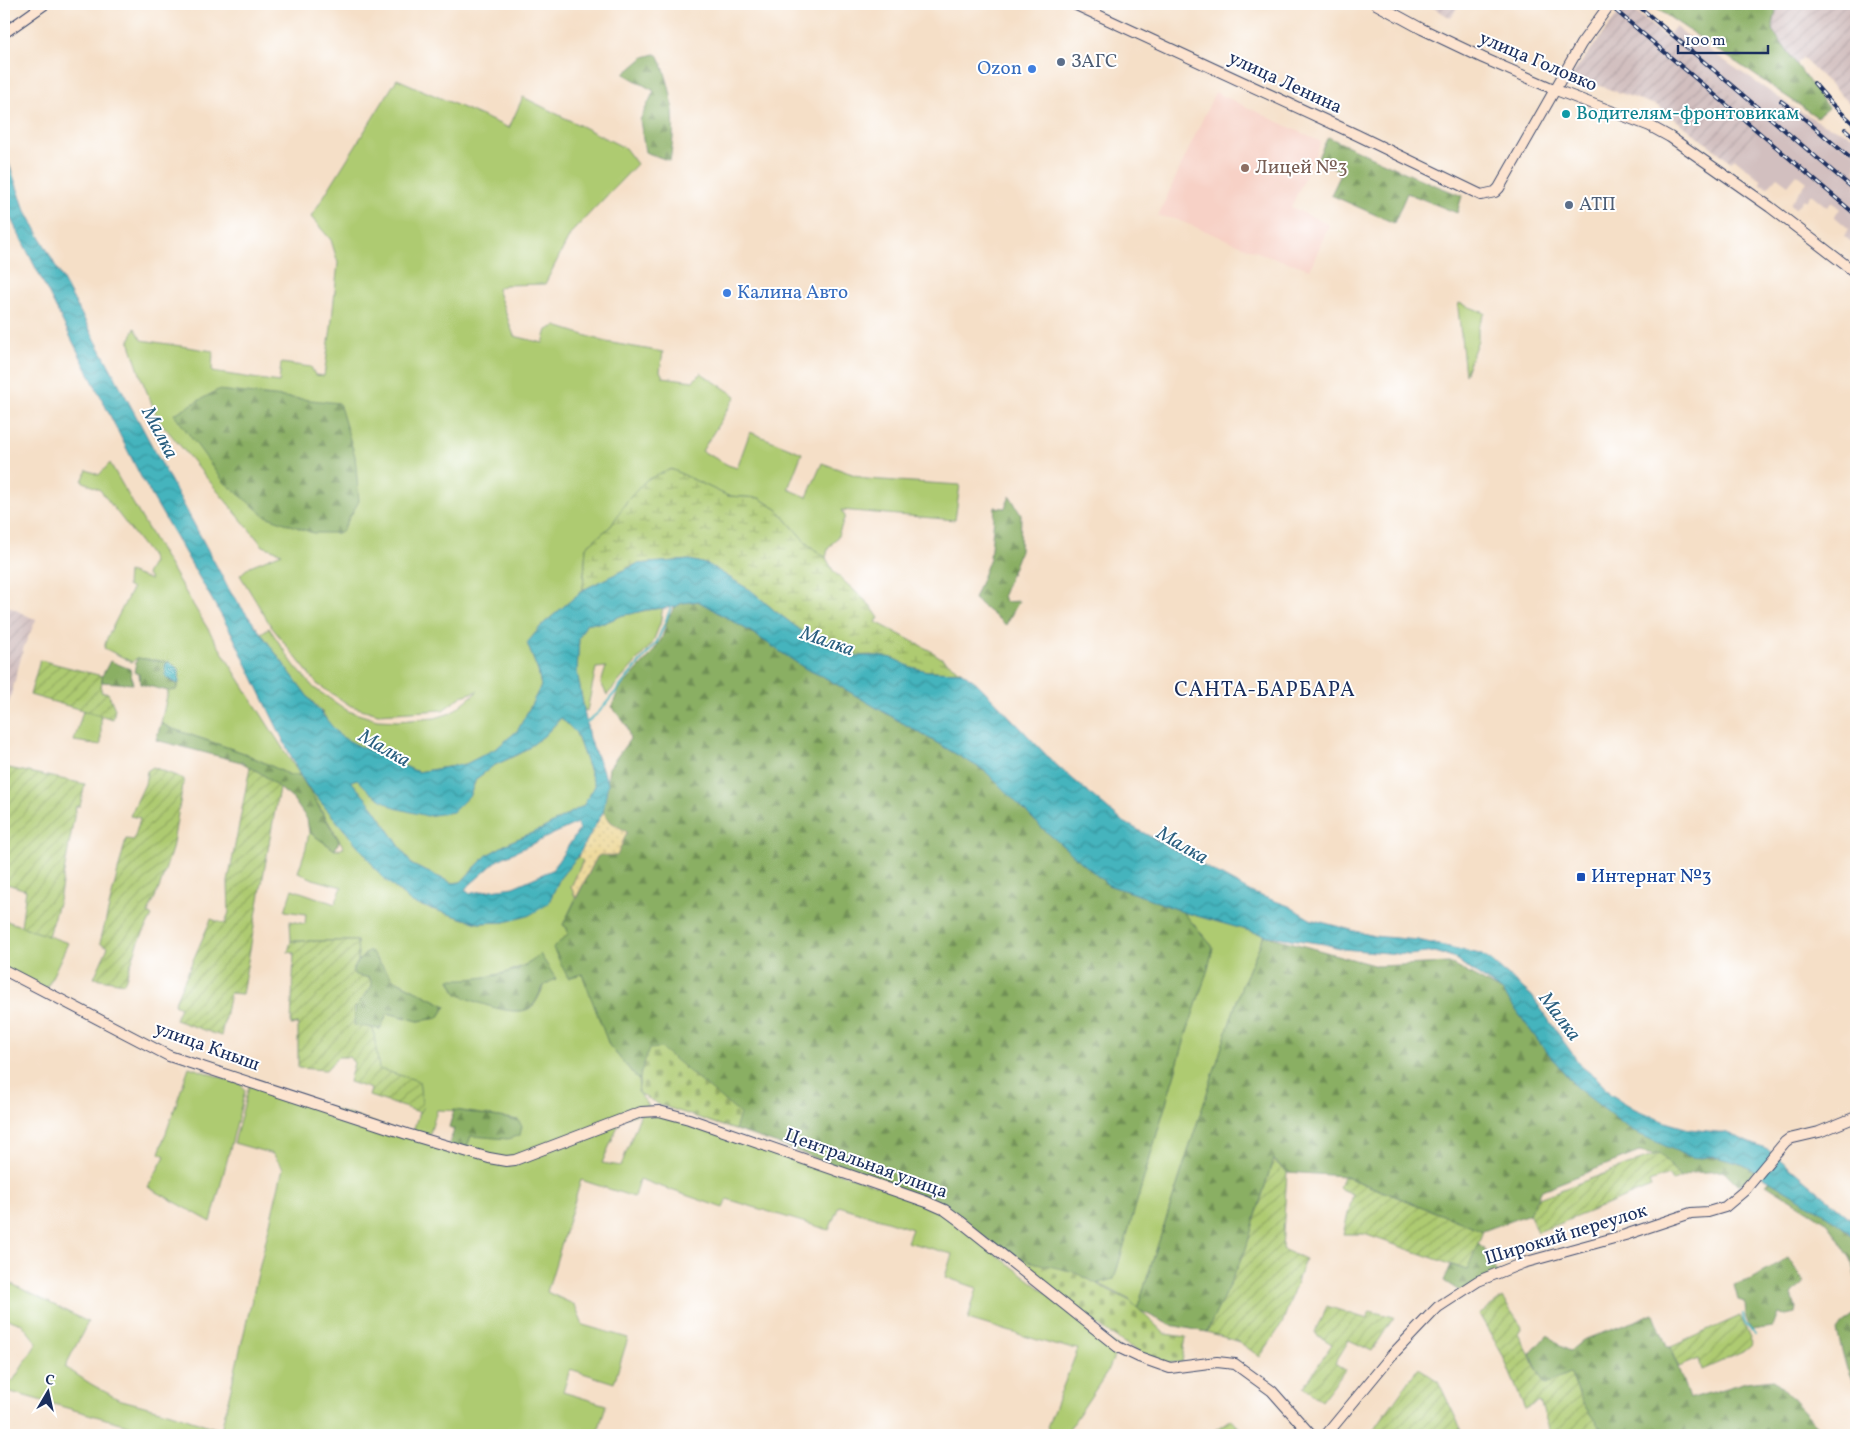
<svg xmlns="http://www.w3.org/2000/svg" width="1860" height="1439" font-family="Vollkorn,serif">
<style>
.built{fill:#f7d1c6}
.industrial{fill:url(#industrial-furrows)}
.railway{fill:#d2bfbf}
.grass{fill:#aecb71;stroke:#647d68;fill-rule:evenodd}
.forest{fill:url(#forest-firs);stroke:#526f60}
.wetland{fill:url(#wetland-marsh);stroke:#647d68}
.sand{fill:url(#sand-dots);stroke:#84847e}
.cemetery{fill:url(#cemetery-stones);stroke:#647d68}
.garden{fill:url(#garden-furrows);stroke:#647d68}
.water{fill:url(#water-waves);stroke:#30728e;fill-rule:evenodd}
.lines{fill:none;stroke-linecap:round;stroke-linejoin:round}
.stream{stroke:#44b4bd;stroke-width:2}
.secondary-casing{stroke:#3c496e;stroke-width:12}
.secondary{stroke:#fde4d0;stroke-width:10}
.rail-casing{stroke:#1b2f5e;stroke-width:4}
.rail{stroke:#fff;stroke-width:2;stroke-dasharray:5.5;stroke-linecap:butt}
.service-dot{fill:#5c6f8a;stroke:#fff;stroke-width:2}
.shop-dot{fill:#3f7fe0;stroke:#fff;stroke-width:2}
.culture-dot{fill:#0f9aa8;stroke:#fff;stroke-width:2}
.education-dot{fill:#8d6e63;stroke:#fff;stroke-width:2}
.transit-dot{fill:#1a4fb4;stroke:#fff;stroke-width:2}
.labels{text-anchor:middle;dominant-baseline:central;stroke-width:4;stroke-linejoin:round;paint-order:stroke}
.service-label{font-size:19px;fill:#4e5e75;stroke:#fff;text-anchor:start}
.street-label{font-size:19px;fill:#1b2f5e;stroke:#fff}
.shop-label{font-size:19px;fill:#366cbe;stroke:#fff;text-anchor:end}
.culture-label{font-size:19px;fill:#0d838f;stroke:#fff;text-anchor:start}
.education-label{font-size:19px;fill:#785e54;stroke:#fff;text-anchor:start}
.transit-label{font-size:19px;fill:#164399;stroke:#fff;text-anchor:start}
.water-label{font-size:20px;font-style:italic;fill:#295e7f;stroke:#fff}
.quarter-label{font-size:21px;letter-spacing:1px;fill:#1b2f5e;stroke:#fff}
</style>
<defs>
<pattern id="industrial-furrows" width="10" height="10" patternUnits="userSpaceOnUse" patternTransform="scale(1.25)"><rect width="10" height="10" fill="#d2bfbf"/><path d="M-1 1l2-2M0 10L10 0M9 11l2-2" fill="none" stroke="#b4a4a7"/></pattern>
<pattern id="forest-firs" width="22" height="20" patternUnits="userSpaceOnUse" patternTransform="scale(1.25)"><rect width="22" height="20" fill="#8aaf63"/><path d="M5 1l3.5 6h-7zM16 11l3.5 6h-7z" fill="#708f55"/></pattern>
<pattern id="wetland-marsh" width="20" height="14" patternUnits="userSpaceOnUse" patternTransform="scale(1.25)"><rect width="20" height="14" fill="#aecb71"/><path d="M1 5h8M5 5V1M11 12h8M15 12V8" fill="none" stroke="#8da560"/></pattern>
<pattern id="sand-dots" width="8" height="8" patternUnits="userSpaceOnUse" patternTransform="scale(1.25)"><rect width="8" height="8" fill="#eeda9e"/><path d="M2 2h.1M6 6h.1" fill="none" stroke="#ccbb8a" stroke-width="1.8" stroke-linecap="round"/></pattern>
<pattern id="cemetery-stones" width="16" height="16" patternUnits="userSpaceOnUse" patternTransform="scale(1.25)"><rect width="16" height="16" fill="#aecb71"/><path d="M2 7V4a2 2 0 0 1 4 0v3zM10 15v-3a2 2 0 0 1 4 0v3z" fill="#8da560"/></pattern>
<pattern id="garden-furrows" width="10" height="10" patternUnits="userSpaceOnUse" patternTransform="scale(1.25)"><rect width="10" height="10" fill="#aecb71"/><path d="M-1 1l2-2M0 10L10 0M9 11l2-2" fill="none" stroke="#8da560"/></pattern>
<pattern id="water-waves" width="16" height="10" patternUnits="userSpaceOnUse" patternTransform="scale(1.25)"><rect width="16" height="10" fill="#44b4bd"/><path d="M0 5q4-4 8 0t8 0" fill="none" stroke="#38939d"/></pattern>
</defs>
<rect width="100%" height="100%" fill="#fff"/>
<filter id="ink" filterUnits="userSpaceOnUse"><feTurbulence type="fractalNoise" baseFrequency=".02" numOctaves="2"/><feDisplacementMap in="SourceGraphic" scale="10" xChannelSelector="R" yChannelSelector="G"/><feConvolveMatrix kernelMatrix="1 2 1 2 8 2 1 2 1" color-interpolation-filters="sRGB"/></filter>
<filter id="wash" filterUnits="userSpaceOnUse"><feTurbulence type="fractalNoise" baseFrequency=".0096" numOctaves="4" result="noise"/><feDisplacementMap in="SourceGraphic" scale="20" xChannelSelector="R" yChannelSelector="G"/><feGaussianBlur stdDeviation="1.12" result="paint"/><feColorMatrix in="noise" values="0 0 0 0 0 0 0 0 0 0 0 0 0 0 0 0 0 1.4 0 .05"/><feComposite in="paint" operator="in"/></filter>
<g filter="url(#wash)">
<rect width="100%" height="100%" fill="#f5dfc7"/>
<path class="built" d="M1215,92L1321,142L1291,207L1329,225L1310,269L1268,256L1175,219L1158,216Z"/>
<g class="industrial">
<path d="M1427,4H1459L1451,18Z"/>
<path d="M1769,4H1856V109L1802,58L1796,65L1772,30L1776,11Z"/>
<path d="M1630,7L1764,123L1731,162L1658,106L1571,76L1619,13Z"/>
<path d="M4,604L36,620L24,646L6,714L4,713Z"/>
</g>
<path class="railway" d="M1675,27L1791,106L1821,123L1856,137V246L1844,236L1849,229L1834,216L1840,209L1832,202L1827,207L1811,194L1806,201L1803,199L1795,209L1790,204L1807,182L1797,174L1788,185L1777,177L1768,187L1760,184L1761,180L1734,158L1764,123L1666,38Z"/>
<g class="grass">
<path d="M397,79L509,128L523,97L625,148L637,164L571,233L545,284L505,285L497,289L514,336L543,343L547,330L556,326L606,342L663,352L660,371L663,377L693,381L701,373L736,396L702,451L728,465L737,468L750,432L802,453L788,489L807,497L822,463L866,479L960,485L955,520L841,510L845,516L838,536L828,549L826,558L807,544L778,510L759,498L728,496L671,469L627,501L611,526L586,547L583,590L542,625L527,643L538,671L541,686L518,730L497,748L466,764L418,772L359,746L340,736L329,724L323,713L308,697L261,633L269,628L294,665L314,688L348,711L377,720L398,721L435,718L451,713L478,691L462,696L443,710L378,714L351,706L317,684L271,626L240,575L250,566L282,553L263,546L158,419L142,380L129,341L135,328L142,340L213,351L212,372L279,382L281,363L311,367L315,375L324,376L331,328L338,263L331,240L311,217Z"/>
<path d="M1459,303L1485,313L1478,327V340L1465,375L1458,308Z"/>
<path d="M110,463C170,569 234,673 300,775H290L244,753L170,728L161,723L168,691L176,690L179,676L178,669L171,662L137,658L132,662L104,648L107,638L132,589L127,586L128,572L151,580L146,574L153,562L150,555L100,490L82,481L87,470L99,475Z"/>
<path d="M663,607L660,624L652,644L607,695L601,683L606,667L596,668L587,711L584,710L577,671L579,638L587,623H604L623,615Z"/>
<path d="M83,711L101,716V745L74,741Z"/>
<path d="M561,718L576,733L595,786L583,806L542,829L512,841L487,855L461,882L452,883L412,865L374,808L351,781L357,779L371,793L470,795L476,779L493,766L523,752L545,735Z"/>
<path d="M307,786L364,853L381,876L412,903L478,923L505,922L548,904L560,878L578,856L583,860L571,887L576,898L563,925L567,928L609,1045L639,1081L638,1093L647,1103L650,1110L927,1202L1118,1347L1108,1371L1065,1435H1060L1047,1427L1078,1349L1054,1345L968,1319L977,1288L945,1277L952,1254L907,1242L912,1229L839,1206L829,1230L727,1199L723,1208L639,1179L634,1197L581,1180L547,1292L575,1305L583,1325L628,1338L614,1383L570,1369L563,1392L606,1405L597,1435H162L4,1390V1378L13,1381L37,1343L22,1324L4,1318V1280L88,1322L65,1367L91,1384L118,1399L171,1413L221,1430L283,1168L273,1154L234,1143L250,1082L412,1135L419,1112L423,1109L378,1069L373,1028L380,1029L387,1013L419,1021L438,1018L446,1006L393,979L369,950L358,961L357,941H291L290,921L305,924L306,914L285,911L292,889L335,904L342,887L313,879L298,872L306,848L309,832L335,850L344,848ZM534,961L545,985C541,992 537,1001 533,1006C519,1020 472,1000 457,994L450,980H472L508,972ZM437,1110L462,1111L518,1120L471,1136L465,1151L428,1140ZM641,1113L621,1166L602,1163L621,1119Z"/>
<path d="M1183,912L1264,935L1241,988L1137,1309L1130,1300L1098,1283L1114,1279L1187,1032L1208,969L1213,947Z"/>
<path d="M4,920L68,943L45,992L4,970Z"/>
<path d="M189,1067L241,1084L245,1091L211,1222L148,1187L165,1156L159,1153Z"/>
</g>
<g class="forest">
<path d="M1650,4H1769L1776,11L1772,30L1828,108L1817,117Z"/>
<path d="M655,54L659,56C674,95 677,120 670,161L645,152L640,120L654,91L624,74L644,57Z"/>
<path d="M1328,137L1413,176L1462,196L1457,213L1407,193L1394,223L1331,195L1342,172L1317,159Z"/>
<path d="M218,390L339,403L355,456L359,501L341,533H313L265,516L224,482L174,414Z"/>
<path d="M1010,496L1021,514L1020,551L1003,595L1005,602L1019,601L1006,625L974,599L990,558L995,507L1005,508Z"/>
<path d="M698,601L751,632L806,669L824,677L985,771L1041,827L1108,885L1148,898L1183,912L1213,947L1208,969L1187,1032L1114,1279L1084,1287L1032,1267L992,1243L938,1201L854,1174L784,1146L711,1122L660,1101L639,1081L609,1045L582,974L568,978L553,948L568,934L567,928L563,925L597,857L600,855L611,822L603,812L609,768L630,739L627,726L612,707L618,691L651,655L662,638L668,618L675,607L682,603Z"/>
<path d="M137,658L168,662L166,667L172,682L177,684L179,683L176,690L168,691L140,684L139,674L134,672Z"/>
<path d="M110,661L130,669L133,684L102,682V676Z"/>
<path d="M161,723L170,728L244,753L290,775H300L339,841L335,850L309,832L307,819L293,799L262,774L241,762L156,740Z"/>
<path d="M1264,935L1377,966L1449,963L1503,992L1539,1042L1576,1087L1701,1158C1719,1154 1739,1162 1755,1171L1739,1186L1724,1171L1691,1173L1680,1178L1660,1153L1654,1155L1639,1152L1542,1190L1529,1214L1483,1231L1344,1176L1287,1172L1273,1159L1245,1252L1207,1332L1170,1325L1137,1309L1241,988Z"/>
<path d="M369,950L393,979L446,1006L438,1018L418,1021L388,1013L380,1029L354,1026L355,1008L372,986L370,978L355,975L352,971L360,959Z"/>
<path d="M540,954L556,979C552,981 546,983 543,987C539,993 537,1002 531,1007C516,1019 473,1001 457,994L450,979C477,980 521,975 540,954Z"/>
<path d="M454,1110L518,1120L522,1126L520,1135L508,1139L471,1136L465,1151L449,1146L454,1129L449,1127Z"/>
<path d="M1770,1180C1800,1197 1833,1214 1856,1241V1281L1851,1259L1828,1223L1766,1184Z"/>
<path d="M1478,1243L1484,1248L1497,1274L1461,1292L1444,1281L1451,1265L1467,1270Z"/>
<path d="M1788,1258L1804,1282L1792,1295L1796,1308L1795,1313L1786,1315L1778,1314L1773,1327L1751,1330L1746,1318L1745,1302L1738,1300L1734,1285L1751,1279Z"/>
<path d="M1654,1314L1667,1347H1671L1689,1399L1746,1382L1774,1379L1826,1435H1605L1583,1404L1570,1373L1545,1385L1530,1354L1548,1334L1560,1346L1570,1351L1583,1340Z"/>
<path d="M1856,1314V1389L1846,1366L1837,1331L1842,1324Z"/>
</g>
<path class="wetland" d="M671,469L728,496L759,498L778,510L807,544L826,558L834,572L870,605L879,618L876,622L931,651L962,672L927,671L911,667L892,658L871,655L851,656L815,641L775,611L753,592L709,565L690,560L637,564L583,590L586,547L611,526L627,501L646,480Z"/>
<path class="sand" d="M603,812L611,822L627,832L617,856L600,855L597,857L576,898L571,887L583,861L578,856Z"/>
<g class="cemetery">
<path d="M661,1048L740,1114L735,1130L660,1105L638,1093L641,1072L649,1049Z"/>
<path d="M1015,1258L1074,1272L1130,1301L1165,1334L1186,1337L1182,1362L1169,1363L1147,1357L1113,1336L1070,1304L1016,1260Z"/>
</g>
<g class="garden">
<path d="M40,660L102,676L101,692L108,693L115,709L113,719L30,695Z"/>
<path d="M4,767L85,784L80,806H76L59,900L48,936L21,926L26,890L4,883Z"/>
<path d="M153,767L184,779L172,849L160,886L148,913L152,916L139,941L124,983L94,978L108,947L100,943L126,839L134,840L140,818L130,816L145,784L147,771Z"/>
<path d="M250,767L262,774L279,788L242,994L230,993L221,1036L175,1020L180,1007L174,1004L211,919L225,924L229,912L228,882Z"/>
<path d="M291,941H357L358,961L352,971L355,975L370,978L372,986L355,1008L354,1025L373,1028L379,1069L419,1081L423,1109L419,1112L369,1096L371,1089L349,1082L354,1063L349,1057H338L326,1070L298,1068V1024L291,1025L294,953L288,952Z"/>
<path d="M1660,1153L1680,1178L1673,1181L1669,1175L1649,1182L1651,1187L1538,1232L1529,1214L1536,1199Z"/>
<path d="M1273,1160L1287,1172L1282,1249L1305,1259L1282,1324L1260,1357L1239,1342L1207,1332L1245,1252Z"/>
<path d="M1343,1176L1483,1231L1467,1270L1364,1234H1343L1353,1194L1339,1188Z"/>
<path d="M1502,1298L1522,1327L1518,1333L1545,1385L1570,1373L1583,1404L1605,1435H1551L1540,1402L1525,1409L1502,1354L1479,1314Z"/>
<path d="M1327,1306L1367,1319L1370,1311L1394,1317L1372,1351L1349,1340L1335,1363L1345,1370L1321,1401L1304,1387L1332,1344L1317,1335L1315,1332Z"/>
<path d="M1740,1316L1753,1344L1745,1351L1702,1370L1699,1359L1679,1367L1671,1347Z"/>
<path d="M1418,1368L1438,1381L1464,1435H1370Z"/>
<path d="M1231,1419L1246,1435H1207L1209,1434Z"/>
</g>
<g class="water">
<path d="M4,149L24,207L231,593L308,697L340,736L359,746L418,772L466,764L485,754L497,748L518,730L541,686L538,671L527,643L542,625L583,590L609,577L637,564L690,560L709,565L753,592L775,611L815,641L851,656H880L892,658L911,667L927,671L962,672L977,683L989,695L1053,762L1122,821L1253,893L1289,906L1310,919L1374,936L1418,940L1480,954L1490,960L1532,996L1581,1066L1598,1079L1610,1094L1635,1109L1665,1122L1689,1129L1727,1133L1770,1151L1856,1223V1241L1849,1232L1824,1213L1742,1164L1712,1156L1701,1158L1690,1157L1632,1131L1576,1087L1539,1042L1503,992L1452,957L1435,952L1409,955L1343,949L1324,944L1264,935L1183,912L1148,898L1108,885L1041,827L985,771L824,677L806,669L751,632L698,601L682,603L675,607L645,610L631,614L623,615L604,623H587L579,638L577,671L589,738L608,783L603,812L578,856L560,878L548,904L528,916L505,922L478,923L412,903L381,876L364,853L307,786L300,775L232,634L141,477L4,205ZM561,718L576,733L595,786L583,806L542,829L512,841L487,855L461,882L452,883L412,865L374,808L351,781L357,779L371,793L395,808L427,816L453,812L470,795L476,779L493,766L523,752L545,735ZM577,823L579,830L552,870L513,887L470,893L465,889L498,860Z"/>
<path d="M168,662L178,669L179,683L178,684L166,677L165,665Z"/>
</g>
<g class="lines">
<g class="stream">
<path d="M586,723L599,712L657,642L672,605"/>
<path d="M1743,1314C1743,1324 1748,1327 1755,1334"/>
</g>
</g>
</g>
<g filter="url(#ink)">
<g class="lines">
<defs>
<g id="secondary">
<path d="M1074,4L1357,135L1481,195L1495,192L1499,188L1581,44L1610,4"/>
<path d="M1376,4L1422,29L1483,58L1556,90L1650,126L1670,137L1770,207L1856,273"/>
<path d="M4,33L45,4"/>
<path d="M4,970L169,1056L407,1134L489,1158L506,1161L515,1160L641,1112L659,1111L689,1119L927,1202L945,1210L960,1221L1118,1347L1139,1357L1170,1368L1217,1362L1235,1364L1272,1391L1311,1435"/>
<path d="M1326,1435L1392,1355L1431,1314L1438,1307L1478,1281L1523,1263L1625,1235L1691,1213L1708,1212L1725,1207L1744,1191L1785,1142L1789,1139L1819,1132L1856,1117"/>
</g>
</defs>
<use href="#secondary" class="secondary-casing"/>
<use href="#secondary" class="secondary"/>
<defs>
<g id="rail">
<path d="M1608,4L1856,215"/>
<path d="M1636,4L1856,191"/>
<path d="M1814,83L1833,105L1856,126"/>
<path d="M1781,101L1800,115L1856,163"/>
<path d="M1845,129L1856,139"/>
</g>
</defs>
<use href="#rail" class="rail-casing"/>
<use href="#rail" class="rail"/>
</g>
</g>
<g class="service-dot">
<circle cx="1061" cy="62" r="5"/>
<circle cx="1569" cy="205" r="5"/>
</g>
<g class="shop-dot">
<circle cx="1032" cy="69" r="5"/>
<circle cx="727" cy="293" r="5"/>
</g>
<circle class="culture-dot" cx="1566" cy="114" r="5"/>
<circle class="education-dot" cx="1245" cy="168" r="5"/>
<rect class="transit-dot" x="1576" y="872" width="10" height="10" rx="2.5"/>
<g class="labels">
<g class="service-label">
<text x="1071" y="62">ЗАГС</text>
<text x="1579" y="205">АТП</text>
</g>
<g class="street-label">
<text transform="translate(1538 62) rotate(23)">улица Головко</text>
<text transform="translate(1285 83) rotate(25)">улица Ленина</text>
<text transform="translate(207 1047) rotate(20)">улица Кныш</text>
<text transform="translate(866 1164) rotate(20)">Центральная улица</text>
<text transform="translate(1566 1235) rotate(-17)">Широкий переулок</text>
</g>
<g class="shop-label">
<text x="1022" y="69">Ozon</text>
<text x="737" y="293" text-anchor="start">Калина Авто</text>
</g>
<g class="culture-label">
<text x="1576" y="114">Водителям-фронтовикам</text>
</g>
<g class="education-label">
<text x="1255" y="168">Лицей №3</text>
</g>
<g class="transit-label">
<text x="1591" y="877">Интернат №3</text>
</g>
<g class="water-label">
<text transform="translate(159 433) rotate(62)">Малка</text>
<text transform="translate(827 642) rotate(19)">Малка</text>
<text transform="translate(384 749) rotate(30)">Малка</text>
<text transform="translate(1182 846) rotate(30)">Малка</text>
<text transform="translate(1559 1017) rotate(53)">Малка</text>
</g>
<g class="quarter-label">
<text x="1265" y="690">САНТА-БАРБАРА</text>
</g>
</g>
<rect width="1860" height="1439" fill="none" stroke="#fff" stroke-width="20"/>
<g transform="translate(48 1392) rotate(9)" stroke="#ffffff" stroke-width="4" paint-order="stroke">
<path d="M0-4L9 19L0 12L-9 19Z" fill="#1b2f5e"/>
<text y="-8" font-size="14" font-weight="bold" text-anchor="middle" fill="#1b2f5e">С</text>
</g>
<path d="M1678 45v8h90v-8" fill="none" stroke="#1b2f5e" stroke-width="2.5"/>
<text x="1685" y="45" font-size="15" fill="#1b2f5e" stroke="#ffffff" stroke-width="4" paint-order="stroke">100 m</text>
</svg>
